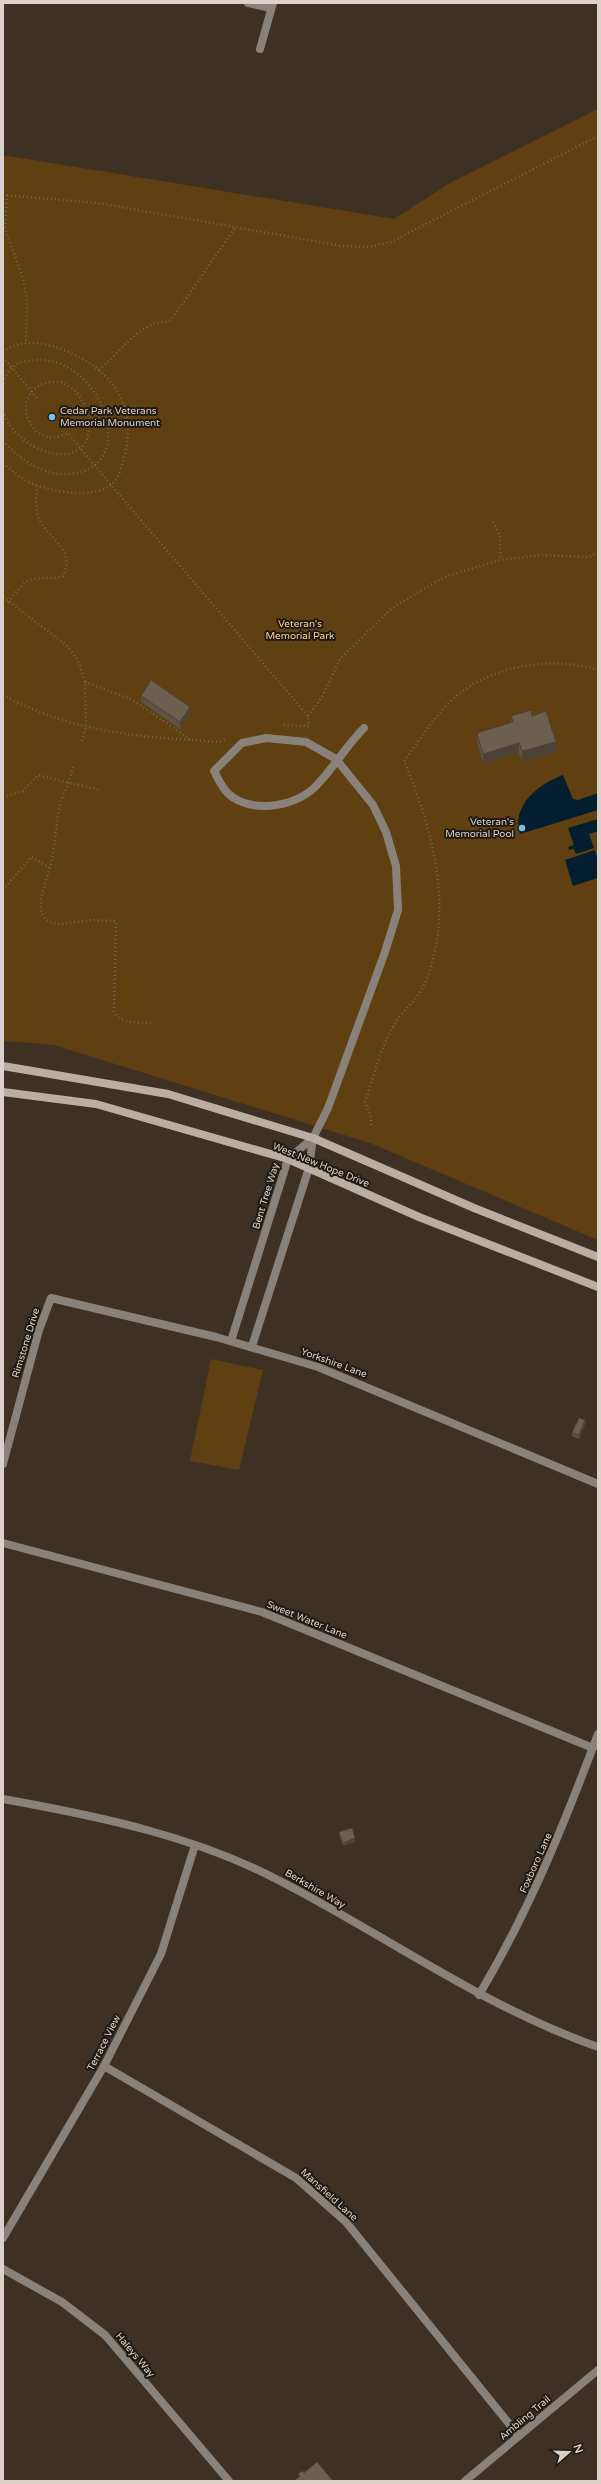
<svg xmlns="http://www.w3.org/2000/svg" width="601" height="2484" font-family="'Varela Round',sans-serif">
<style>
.green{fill:#603f10}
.water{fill:#031e2f}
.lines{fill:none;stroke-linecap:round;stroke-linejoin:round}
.path{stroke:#706559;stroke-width:2.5;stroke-dasharray:1 3;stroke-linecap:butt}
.service{stroke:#88827b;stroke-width:8}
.minor{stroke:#88827b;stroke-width:8}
.secondary{stroke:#b8aea2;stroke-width:8}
.wall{fill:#5e5245}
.shaded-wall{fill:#4c4238}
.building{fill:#6d5f50;stroke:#4c4238}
.poi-dot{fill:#73c1f5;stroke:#201a14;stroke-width:1.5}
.labels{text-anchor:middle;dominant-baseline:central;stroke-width:4;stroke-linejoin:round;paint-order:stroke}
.poi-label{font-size:10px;fill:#dad2ca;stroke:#201a14;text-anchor:start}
.park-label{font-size:10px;fill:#ffcf98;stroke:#201a14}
.street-label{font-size:10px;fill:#dad2ca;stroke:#201a14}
</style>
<rect width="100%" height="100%" fill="#3e3123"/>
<g class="green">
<path d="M598,109V1240L370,1143L54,1045L3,1041V155L394,219L450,183Z"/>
<path d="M211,1359L263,1370L239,1470L190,1461Z"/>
</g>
<g class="water">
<path d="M563,775L573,799L578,800L598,793V810L520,834C511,805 539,784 563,775Z"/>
<path d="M598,819V831L589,834L594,848L576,854L574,849L569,850L568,847L574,845L568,828Z"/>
<path d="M595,850L598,861V878L573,886L565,860Z"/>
</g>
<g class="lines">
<g class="path">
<path d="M3,195L98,203L342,246L369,247L391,242L598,136"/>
<path d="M7,195L5,228L24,282L27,301L26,343"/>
<path d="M3,352C19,339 42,342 61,349C108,366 138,403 125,454C122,464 120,477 112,484C94,501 44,491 25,480C17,475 10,469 3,463"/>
<path d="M3,357L37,398"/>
<path d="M99,370C117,355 131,334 153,324C159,322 165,323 171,320L235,228"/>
<path d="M3,383C8,369 14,363 28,361C99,347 146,470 68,474C43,476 19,459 3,441"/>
<path d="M3,411C17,457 98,476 88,418C76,353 0,387 35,430C46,440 55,439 68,433L111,485L308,716L309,726L283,725"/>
<path d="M493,522L500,536V560"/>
<path d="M3,597L66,645L78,660L85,682L86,728L81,743"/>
<path d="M8,602C15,594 23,580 34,579C44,577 54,580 63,576C76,550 51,541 40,521C34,510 37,496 37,485"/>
<path d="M85,682L133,700L191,740"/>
<path d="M3,695C65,728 123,736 192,740C201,740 216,744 225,740"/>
<path d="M308,716L322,697L340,659L392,608L444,577L500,560L542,555L589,557L598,552"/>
<path d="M73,767L68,785L60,802L52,860L41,898V912L45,919L52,923L61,924L92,920L116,921L114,1011C120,1024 137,1022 151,1023"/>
<path d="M3,797L23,791L38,775L99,790"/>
<path d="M3,890L31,857L50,868"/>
<path d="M371,1125V1117L365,1101C374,1077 380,1049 393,1027C401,1011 418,1000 425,983C455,911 433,829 404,761C419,741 433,718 451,701C487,666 551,655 598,670"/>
</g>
<g class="service">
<path d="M248,3L271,8"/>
<path d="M260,49L273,3"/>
<path d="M313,1138L328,1108L385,952L398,910L396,866L386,832L373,805L336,759L306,742L266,738L242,743L214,771C217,777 221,785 225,790C245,815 294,808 315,787C333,769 346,746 364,728"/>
</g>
<g class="minor">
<path d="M231,1341L288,1159L313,1138"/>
<path d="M252,1346L309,1168L313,1138"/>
<path d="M3,1464L39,1330L51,1298L216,1337L318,1367L598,1484"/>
<path d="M3,1543L262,1612L593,1748"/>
<path d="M3,1799C98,1816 195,1836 280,1881C387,1936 484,2007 598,2047"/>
<path d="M479,1995C530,1909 563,1827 598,1734"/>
<path d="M104,2066L296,2178L346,2222L519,2436"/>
<path d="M3,2238L104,2066L161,1954L195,1845"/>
<path d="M3,2269L62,2302L105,2335L229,2481"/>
<path d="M465,2481L598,2370"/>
</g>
<g class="secondary">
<path d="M3,1066L168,1094L313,1138L474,1208L598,1257"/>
<path d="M3,1092L96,1104L288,1159L419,1217L598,1287"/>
</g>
</g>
<g class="wall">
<path d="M141,696L190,713L180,729L141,702Z"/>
<path d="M511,716H532L556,752L522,761L519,753L483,763L477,742V733L511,722Z"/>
<path d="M585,1424L579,1439L572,1436V1433Z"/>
<path d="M339,1832L355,1842L343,1846L339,1835Z"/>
</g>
<g class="shaded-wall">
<path d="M190,707V713L180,729V722Z"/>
<path d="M556,742V752L522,761V751Z"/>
<path d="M519,743V753L483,763V754Z"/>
<path d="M585,1420V1424L579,1439V1435Z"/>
<path d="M355,1838V1842L343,1846V1843Z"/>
</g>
<g class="building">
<path d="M151,680L190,707L180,722L141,696Z"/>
<path d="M531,710L532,716L546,711L556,742L522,751L519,743L483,754L477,733L513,722L511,716Z"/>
<path d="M579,1418L585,1420L579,1435L572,1433Z"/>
<path d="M352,1828L355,1838L343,1843L339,1832Z"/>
<path d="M317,2462L333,2481H294L300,2476L298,2474L302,2471L304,2473Z"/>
</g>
<g class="poi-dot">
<circle cx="52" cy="417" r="4"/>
<circle cx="522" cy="828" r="4"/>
</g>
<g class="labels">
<g class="poi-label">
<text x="60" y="411">Cedar Park Veterans<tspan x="60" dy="12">Memorial Monument</tspan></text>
<text x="514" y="822" text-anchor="end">Veteran's<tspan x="514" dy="12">Memorial Pool</tspan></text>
</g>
<g class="park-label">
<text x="300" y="624">Veteran's<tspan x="300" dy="12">Memorial Park</tspan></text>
</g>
<g class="street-label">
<text transform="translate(321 1165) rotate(22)">West New Hope Drive</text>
<text transform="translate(266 1196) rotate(-73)">Bent Tree Way</text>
<text transform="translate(26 1343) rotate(-73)">Rimstone Drive</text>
<text transform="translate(334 1363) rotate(20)">Yorkshire Lane</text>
<text transform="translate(307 1620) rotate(22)">Sweet Water Lane</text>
<text transform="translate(536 1863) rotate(-66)">Foxboro Lane</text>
<text transform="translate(315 1889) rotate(30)">Berkshire Way</text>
<text transform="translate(104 2043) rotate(-63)">Terrace View</text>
<text transform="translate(329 2195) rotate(42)">Mansfield Lane</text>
<text transform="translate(135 2355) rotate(50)">Haleys Way</text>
<text transform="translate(525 2418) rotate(-40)">Ambling Trail</text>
</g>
</g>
<rect width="601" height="2484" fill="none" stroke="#dad2ca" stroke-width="8"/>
<g transform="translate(569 2452) rotate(70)" stroke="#201a14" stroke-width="3" paint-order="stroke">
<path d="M0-3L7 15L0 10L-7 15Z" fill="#dad2ca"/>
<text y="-6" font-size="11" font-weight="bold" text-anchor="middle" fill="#dad2ca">N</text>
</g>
</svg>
